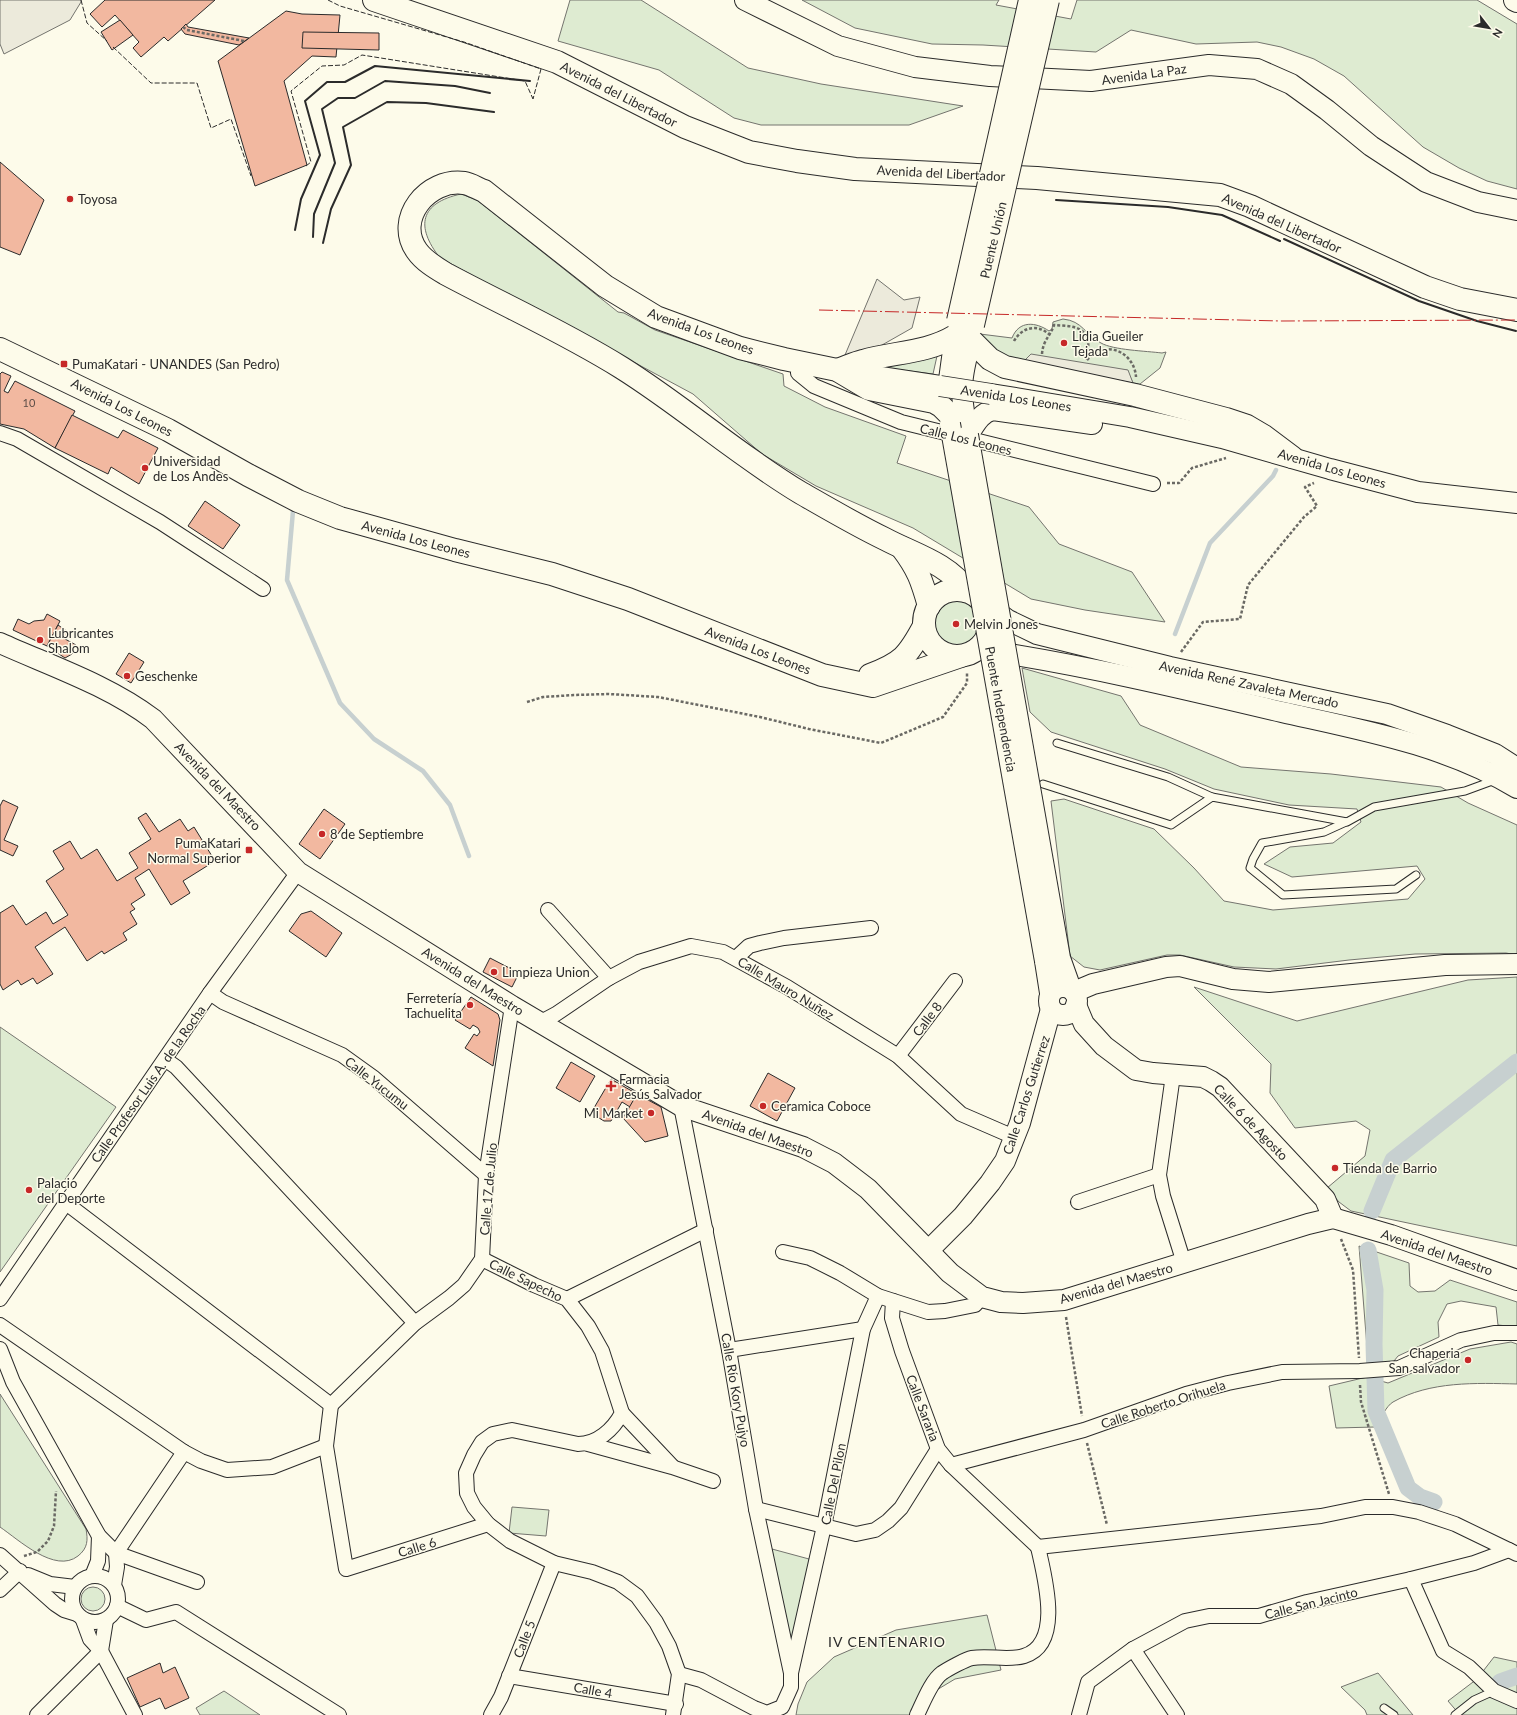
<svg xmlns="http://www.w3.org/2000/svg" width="1517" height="1715" font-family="Lato,sans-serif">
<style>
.green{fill:#deebd1;stroke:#74746e}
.parking{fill:#eceadb;stroke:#74746e}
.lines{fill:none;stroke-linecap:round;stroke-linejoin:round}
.stream{stroke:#c7d0d0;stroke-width:4.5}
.canal{stroke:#c7d0d0;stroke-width:17}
.building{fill:#f2b8a0;stroke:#2b2b2b}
.lane-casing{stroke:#2b2b2b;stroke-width:9}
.street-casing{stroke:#2b2b2b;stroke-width:16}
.secondary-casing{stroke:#2b2b2b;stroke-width:22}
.primary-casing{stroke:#2b2b2b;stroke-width:24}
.path{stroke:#6a6964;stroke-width:2.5;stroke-dasharray:3 2;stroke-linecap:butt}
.lane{stroke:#fdfbea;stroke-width:7}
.street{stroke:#fdfbea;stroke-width:14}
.secondary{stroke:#fdfbea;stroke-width:20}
.primary{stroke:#fdfbea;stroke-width:22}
.secondary-bridge-casing{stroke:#2b2b2b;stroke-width:22;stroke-linecap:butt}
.primary-bridge-casing{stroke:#2b2b2b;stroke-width:24;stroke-linecap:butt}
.secondary-bridge{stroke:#fdfbea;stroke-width:20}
.primary-bridge{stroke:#fdfbea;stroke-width:22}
.fence{stroke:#2b2b2b;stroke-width:1;stroke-dasharray:5 2;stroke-linecap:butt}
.wall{stroke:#2b2b2b;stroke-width:2}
.power{stroke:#c62828;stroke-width:1;stroke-dasharray:14 3 2 3;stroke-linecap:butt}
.poi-dot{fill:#c62828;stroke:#fdfbea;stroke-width:1.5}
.labels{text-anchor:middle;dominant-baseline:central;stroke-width:3;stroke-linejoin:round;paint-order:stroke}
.number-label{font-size:11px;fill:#5d4e48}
.street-label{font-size:13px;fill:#2b2b2b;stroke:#fdfbea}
.poi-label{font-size:13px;fill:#2b2b2b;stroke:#fdfbea;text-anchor:start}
.neighbourhood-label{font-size:14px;letter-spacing:1px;fill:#2b2b2b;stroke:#fdfbea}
</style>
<rect width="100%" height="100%" fill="#fdfbea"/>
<g class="green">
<path d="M570,0H641L748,68L821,84L963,106L909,125H761L734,118L659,70L558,41Z"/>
<path d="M802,0H999L996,5L1071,19L1077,0H1477L1517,24V189L1487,181L1459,168L1423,147L1344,76L1314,59L1281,47L1257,42L1196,44L1131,30L1096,52L983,45L932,44L855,28Z"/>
<path d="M461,194L477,200L618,312L624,313L655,330L783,374L784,386L825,407L906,436L897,463L1029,507L1059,544L1132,572L1165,622L1085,610L1031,599L913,528L816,486L762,454L693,394L440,258C415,226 420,203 461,194Z"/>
<path d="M1063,319C1083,321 1085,335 1101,343C1113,350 1146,351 1162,353L1166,352L1160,368L1140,384L1133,383L1127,370L1022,363L999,359L980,334L1012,338C1019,320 1036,322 1049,331L1052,329L1053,322Z"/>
<path d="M937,356L933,374L870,366Z"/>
<path d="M961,599L970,603L976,609L977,635C943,673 910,602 961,599Z"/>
<path d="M1022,668L1121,696L1140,725L1241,767L1331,774L1441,787L1468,803L1517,825V955L1506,953L1415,954L1349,960L1276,969L1234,967L1180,955H1167L1100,970L1084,967L1070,956L1051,801L1064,799L1154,829L1194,868L1224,901L1273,910L1408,899L1425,879L1417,866L1292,877L1264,864L1290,847L1333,843L1361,822L1357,809L1289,805L1214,789L1165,769L1051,732L1030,712Z"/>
<path d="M1517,977V1246L1351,1211L1339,1202L1327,1188L1365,1156L1370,1130L1356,1121L1295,1128L1270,1093L1271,1064L1194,987L1297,1021L1468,980Z"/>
<path d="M0,1027L116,1107L0,1272Z"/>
<path d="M1359,1246L1409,1263L1410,1286L1418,1292L1435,1291L1450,1280L1517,1302V1327L1498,1325L1496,1307L1461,1301L1447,1304L1438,1322L1439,1337L1398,1356L1390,1366L1368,1360Z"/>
<path d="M1511,1342L1517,1344V1384C1476,1383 1430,1381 1393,1402C1386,1406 1380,1420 1375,1427L1336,1428L1329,1386L1367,1377L1388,1383L1470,1349Z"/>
<path d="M0,1394L86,1529C88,1540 88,1548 78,1556C55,1574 19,1540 0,1527Z"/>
<path d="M512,1507L549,1510L546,1536L509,1533Z"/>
<path d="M772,1549L809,1559L811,1566L792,1646L765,1553Z"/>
<circle cx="93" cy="1599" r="12"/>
<path d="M987,1615L1001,1670L955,1679L935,1691L919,1715H796L798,1704L807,1682L834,1657L896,1630Z"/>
<path d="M1494,1657L1517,1662V1715H1460L1448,1701L1477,1679Z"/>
<path d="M1378,1673L1413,1715H1367L1365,1710L1341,1687Z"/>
<path d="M224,1691L260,1715H200L196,1708Z"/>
</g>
<g class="parking">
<path d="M0,0H81V2L70,20L4,54L0,44Z"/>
<path d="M877,279L904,300L920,297L912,328L875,349L845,355Z"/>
<path d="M1031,354L1128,370L1133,383L1022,363Z"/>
</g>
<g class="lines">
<g class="stream">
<path d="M293,511L287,580L340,703L374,739L423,771L450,805L469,856"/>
<path d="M1175,634L1210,543L1273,476L1276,470"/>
</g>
<g class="canal">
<path d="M1372,1211L1393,1160L1517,1062"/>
<path d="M1368,1250L1375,1290L1374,1344L1376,1411L1408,1488L1420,1497L1434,1502"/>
<path d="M1500,1682L1517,1676"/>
</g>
</g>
<g class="building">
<path d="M105,0H215L168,41L164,37L141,57L133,48L139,42L115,15L102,27L90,14Z"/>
<path d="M286,11L302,14L340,15L336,57L312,56L284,81L307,165L255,186L218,61Z"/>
<path d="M120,20L133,35L112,50L101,32Z"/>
<path d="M186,24L188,27L249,38L239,45L185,34L181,29Z"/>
<path d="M303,32L379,33V50L302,48Z"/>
<path d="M0,162L44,200L20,255L0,247Z"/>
<path d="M2,372L11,376L4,391L8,393L15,381L75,411L55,448L24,429L0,424V374Z"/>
<path d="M72,415L118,438L123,430L158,448L139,484L111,467L108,474L55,448Z"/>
<path d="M205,501L240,525L223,549L188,526Z"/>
<path d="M47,614L60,621L47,646L13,630L18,619L29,624L34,621L44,620Z"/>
<path d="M58,625L68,632L65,639L76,645L72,654L65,658L47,646Z"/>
<path d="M129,653L144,662L131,683L116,674Z"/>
<path d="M3,800L18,807L4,840L18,846L13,856L0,850V806Z"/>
<path d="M324,809L345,824L320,859L299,844Z"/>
<path d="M146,813L159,832L180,819L188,831L194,827L215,861L183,881L190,893L171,905L149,869L135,878L145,895L131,904L135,909L130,912L137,924L123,933L127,940L104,954L102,951L87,961L65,927L35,947L53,974L37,984L33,978L21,985L18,980L3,990L0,984V913L13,905L26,925L46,912L53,924L68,915L46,881L64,869L53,851L70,841L81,859L97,849L117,881L138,868L129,853L151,839L138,818Z"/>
<path d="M311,911L342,933L326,957L289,931L301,914Z"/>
<path d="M490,958L519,973L512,987L483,972Z"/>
<path d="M471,997L498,1014L500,1020L493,1066L465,1048L474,1034L477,1036L480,1032L478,1028L473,1025L470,1029L455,1020Z"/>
<path d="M571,1062L595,1076L580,1102L556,1088Z"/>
<path d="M768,1073L795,1088L777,1121L750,1106Z"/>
<path d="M611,1079L637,1094L630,1107L622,1102L611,1121H604L591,1113Z"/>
<path d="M637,1094L661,1107L668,1136L645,1142L623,1118Z"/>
<path d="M160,1663L163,1673L175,1667L189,1698L165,1709L160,1698L140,1707L127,1678Z"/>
</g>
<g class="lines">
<defs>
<g id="lane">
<path d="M1057,743L1168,777L1212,797"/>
<path d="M1043,784L1171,825L1212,797L1347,822L1374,807L1465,791L1495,780"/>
<path d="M1346,822L1324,832L1262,843L1253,859L1250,868L1283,895L1396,889L1416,875"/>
<path d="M1384,1708L1394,1715"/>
<path d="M1455,1715L1474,1700L1494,1691"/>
</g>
<g id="street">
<path d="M800,363L798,373L814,386L901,422L1153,484"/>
<path d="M0,433L17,439L160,522L263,589"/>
<path d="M548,910L609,978"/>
<path d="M736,958L749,946L760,943L784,938L871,928"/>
<path d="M210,993L223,1002L342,1055L374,1078L486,1175"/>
<path d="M541,1022L556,1014L609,978L639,962L691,946L723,952L787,987L898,1056L961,1114L1014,1137"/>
<path d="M898,1056L955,981"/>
<path d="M166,1060L176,1067L415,1323"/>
<path d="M1173,1075L1159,1175L1163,1196L1184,1263"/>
<path d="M681,1106L729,1350L756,1509L791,1673"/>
<path d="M1078,1202L1159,1175"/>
<path d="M66,1203L331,1405"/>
<path d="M783,1252L810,1258L840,1273L878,1296L928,1312L945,1311L975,1305L982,1297"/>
<path d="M482,1259L534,1285L567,1299L588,1326L602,1351L622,1413C613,1430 597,1444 578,1444L512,1430L493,1434L482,1442L474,1455L466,1473L467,1493L474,1507L488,1524L510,1541L554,1563L592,1572L618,1582L637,1596L656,1622L669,1646L679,1674L673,1715"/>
<path d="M0,1299L210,993L298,872"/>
<path d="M567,1299L706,1230"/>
<path d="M893,1301L892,1318L902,1351L938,1449L951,1465L1038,1547"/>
<path d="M0,1325L184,1452L201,1461L227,1470L272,1467L326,1446"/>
<path d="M0,1349L13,1382L99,1536L116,1553L197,1582"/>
<path d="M729,1350L863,1329"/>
<path d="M331,1405L415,1323L449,1298L464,1285L482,1259L486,1175L512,1006"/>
<path d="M331,1405L326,1446L346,1569L488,1524"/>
<path d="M622,1413L672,1466"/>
<path d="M588,1444L672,1467L713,1481"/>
<path d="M951,1465L1084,1430L1186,1394L1228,1383L1282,1372L1360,1371L1399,1368L1461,1340L1494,1333H1517"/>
<path d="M756,1509L856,1534L875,1530L888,1521L901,1508L938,1449"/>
<path d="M1038,1547L1321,1516L1365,1507H1393L1419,1512L1455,1524L1517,1554"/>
<path d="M0,1555L55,1604L64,1610L77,1614"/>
<path d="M28,1575L50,1584L75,1587"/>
<circle cx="95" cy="1599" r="23"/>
<path d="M92,1576L98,1561L99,1536"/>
<path d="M1411,1579L1443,1651L1469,1667L1494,1691L1517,1701"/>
<path d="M114,1585L117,1567L116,1553L184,1452"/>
<path d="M0,1590L20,1571"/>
<path d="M117,1606L146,1620L176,1612L339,1715"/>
<path d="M83,1620L90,1639L101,1651L135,1715"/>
<path d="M1133,1649L1177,1715"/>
<path d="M101,1651L106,1620"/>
<path d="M679,1674L701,1680L754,1708L767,1713L782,1707L791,1687V1673L824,1526L863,1329L878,1296"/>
<path d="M509,1676L676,1704"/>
<path d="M37,1715L101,1651"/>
<path d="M491,1715L501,1697L554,1563"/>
<path d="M917,1715C923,1703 931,1681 942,1673C948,1669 966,1659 972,1658C989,1655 1008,1661 1024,1656C1064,1644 1044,1575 1038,1547"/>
<path d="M1079,1715L1088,1682L1133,1649L1185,1621L1209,1616H1259L1307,1602L1411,1579L1474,1563L1509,1550"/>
</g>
<g id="secondary">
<path d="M745,0L838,46L915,67L990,76L1091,81L1209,65L1257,69L1291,84L1327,110L1371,146L1426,182L1478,202L1517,210"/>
<path d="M841,371L940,386"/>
<path d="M948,387L955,336"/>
<path d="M991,394L1130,417L1222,438L1330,469L1418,492L1517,503"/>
<path d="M968,435C975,425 980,413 993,410L1092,424"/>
<path d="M968,435C965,419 962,404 962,389C962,372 967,356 971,340"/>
<path d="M989,606L1008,620L1037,634L1170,667L1387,714L1447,735L1495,754L1517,768"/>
<path d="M0,643C51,666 108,685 153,719L298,872L512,1006L681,1106L803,1147L834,1163L868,1189L950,1273L982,1297L1001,1302L1023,1303L1064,1300L1308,1224L1333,1218L1391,1235L1517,1280"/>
<path d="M977,649C1080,664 1181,688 1282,712C1362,730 1446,745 1517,788"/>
<path d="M1060,958L1071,989"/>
<path d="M1045,961L1050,993"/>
<circle cx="1063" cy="1001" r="14"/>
<path d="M1074,992L1093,984L1166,967L1180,966L1233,979L1269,982L1445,965L1517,964"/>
<path d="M1076,1005L1084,1024L1104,1046L1136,1070L1153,1073L1203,1077L1211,1081L1220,1087L1325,1199L1333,1218"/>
<path d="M929,1250L963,1216L990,1183L1005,1161L1020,1123L1051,1009"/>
</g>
<g id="primary">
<path d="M374,0L557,62L685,127L749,152L797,161L855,169L1037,178L1220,195L1250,206L1425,287L1460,299L1517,310"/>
<path d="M1515,0L1517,1"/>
<path d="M0,349L168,430L248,475L298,501L340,518L455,550L552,574L628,599L822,675L873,686L961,656"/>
<path d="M837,370C846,367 855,363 863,361C894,352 927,353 955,336L971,340L990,359L1005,367L1135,395L1226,419L1247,426L1264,436L1292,457"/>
<path d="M948,413L941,406L934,402L869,389L837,370L784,359L740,348L656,317L605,286L484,191C478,189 471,184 464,183C428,178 394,219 417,251C424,261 436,268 446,274C504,305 566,333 622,368C684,407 739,456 801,493C829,509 856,525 885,539C913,554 948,563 967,591"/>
<path d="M902,548C918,569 922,581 929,606"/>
<circle cx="957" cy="623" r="33"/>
<path d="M870,675C902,663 908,656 924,626"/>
</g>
</defs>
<use href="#lane" class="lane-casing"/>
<use href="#street" class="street-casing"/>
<use href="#secondary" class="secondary-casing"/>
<use href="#primary" class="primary-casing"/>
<g class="path">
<path d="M183,27L187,30L244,41"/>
<path d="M1014,341C1022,327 1037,324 1049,334"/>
<path d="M1042,354C1043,340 1050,337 1054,325C1067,326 1085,325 1088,341C1089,347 1087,354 1087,360"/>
<path d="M1087,360C1090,357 1093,354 1097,352C1116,343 1135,358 1136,377"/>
<path d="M1167,483H1179L1192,468L1226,458"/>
<path d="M1181,652L1203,622L1240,619L1248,585L1304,517L1317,506L1305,487L1314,483"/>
<path d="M527,702L543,697L574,695L609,694L658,697L760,717L809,729L881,743L943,717L967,683V673"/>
<path d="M1341,1239L1353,1270L1359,1358"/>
<path d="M1066,1317L1082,1416"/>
<path d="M1360,1385L1361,1402L1389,1494"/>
<path d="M1087,1443L1107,1525"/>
<path d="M24,1556L37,1552L48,1541L54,1526L56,1491"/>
</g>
<use href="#lane" class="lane"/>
<use href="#street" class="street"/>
<use href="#secondary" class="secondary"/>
<use href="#primary" class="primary"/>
<defs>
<g id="secondary-bridge">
<path d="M940,386L991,394"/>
<path d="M950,424L1045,961"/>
<path d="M968,435L1060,958"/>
</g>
<g id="primary-bridge">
<path d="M958,321L1030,0"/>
<path d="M973,325L1048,0"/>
</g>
</defs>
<use href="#secondary-bridge" class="secondary-bridge-casing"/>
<use href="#primary-bridge" class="primary-bridge-casing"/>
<use href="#secondary-bridge" class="secondary-bridge"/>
<use href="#primary-bridge" class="primary-bridge"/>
<g class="fence">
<path d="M81,0L87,23L107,41"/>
<path d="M328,0L340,6L464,42L541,69L533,99"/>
<path d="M113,47L151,83H197L211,128L231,119L251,176"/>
<path d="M306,166L311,162L291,91L322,66L344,65L362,55L525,81L533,99"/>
</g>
<g class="wall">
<path d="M1056,200L1168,207L1222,215L1280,241"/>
<path d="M295,230L301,199L320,155L305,101L327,82H345L375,66L530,81"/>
<path d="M313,237L314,214L335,163L322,109L338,98H355L385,81L455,86L490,93"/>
<path d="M1284,239L1419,301L1477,321L1516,331"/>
<path d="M323,243L331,209L351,165L343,127L387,102L426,103L494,112"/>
</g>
<path class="power" d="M819,310L1281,321L1517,320"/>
</g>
<g class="poi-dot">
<circle cx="70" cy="199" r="4"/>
<circle cx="1064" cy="343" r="4"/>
<rect x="60" y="360" width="8" height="8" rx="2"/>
<circle cx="145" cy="468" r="4"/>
<circle cx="956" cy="624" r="4"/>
<circle cx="40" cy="640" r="4"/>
<circle cx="127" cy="676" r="4"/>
<circle cx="322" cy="834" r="4"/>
<rect x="245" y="846" width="8" height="8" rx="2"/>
<circle cx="494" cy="972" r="4"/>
<circle cx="470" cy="1005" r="4"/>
<path d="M609 1080h4v4h4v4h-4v4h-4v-4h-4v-4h4z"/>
<circle cx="763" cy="1106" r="4"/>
<circle cx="651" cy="1113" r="4"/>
<circle cx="1335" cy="1168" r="4"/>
<circle cx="29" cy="1190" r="4"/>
<circle cx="1468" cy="1360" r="4"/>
</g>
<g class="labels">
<g class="number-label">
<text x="29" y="402">10</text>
</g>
<g class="street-label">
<text transform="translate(1144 74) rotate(-8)">Avenida La Paz</text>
<text transform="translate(619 94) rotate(27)">Avenida del Libertador</text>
<text transform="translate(941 173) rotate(3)">Avenida del Libertador</text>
<text transform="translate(1282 223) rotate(24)">Avenida del Libertador</text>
<text transform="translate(993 240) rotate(-77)">Puente Unión</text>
<text transform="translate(701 331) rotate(20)">Avenida Los Leones</text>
<text transform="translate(1016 398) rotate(9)">Avenida Los Leones</text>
<text transform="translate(122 407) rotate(27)">Avenida Los Leones</text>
<text transform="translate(966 439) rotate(14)">Calle Los Leones</text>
<text transform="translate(1332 468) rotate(16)">Avenida Los Leones</text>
<text transform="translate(416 539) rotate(15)">Avenida Los Leones</text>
<text transform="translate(758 650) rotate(21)">Avenida Los Leones</text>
<text transform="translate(1249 684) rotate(12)">Avenida René Zavaleta Mercado</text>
<text transform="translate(1001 709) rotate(80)">Puente Independencia</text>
<text transform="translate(218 786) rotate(46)">Avenida del Maestro</text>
<text transform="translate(473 981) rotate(32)">Avenida del Maestro</text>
<text transform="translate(786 988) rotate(31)">Calle Mauro Nuñez</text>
<text transform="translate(927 1019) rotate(-53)">Calle 8</text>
<text transform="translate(377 1083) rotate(38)">Calle Yucumu</text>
<text transform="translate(148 1084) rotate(-55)">Calle Profesor Luis A. de la Rocha</text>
<text transform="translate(1026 1095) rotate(-72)">Calle Carlos Gutierrez</text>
<text transform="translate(1251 1122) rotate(46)">Calle 6 de Agosto</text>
<text transform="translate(758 1133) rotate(20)">Avenida del Maestro</text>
<text transform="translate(488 1189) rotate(-85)">Calle 17 de Julio</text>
<text transform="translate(1437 1252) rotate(19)">Avenida del Maestro</text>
<text transform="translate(526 1280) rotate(26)">Calle Sapecho</text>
<text transform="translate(1116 1283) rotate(-16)">Avenida del Maestro</text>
<text transform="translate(736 1390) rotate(80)">Calle Río Kory Pujyo</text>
<text transform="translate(1163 1404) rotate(-18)">Calle Roberto Orihuela</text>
<text transform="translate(923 1408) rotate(69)">Calle Sararia</text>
<text transform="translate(833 1484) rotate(-79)">Calle Del Pilon</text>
<text transform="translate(417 1547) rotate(-17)">Calle 6</text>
<text transform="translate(1311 1603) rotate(-14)">Calle San Jacinto</text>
<text transform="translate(524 1639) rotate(-69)">Calle 5</text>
<text transform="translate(593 1690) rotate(10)">Calle 4</text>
</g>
<g class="poi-label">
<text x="78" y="199">Toyosa</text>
<text x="1072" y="336">Lidia Gueiler<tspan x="1072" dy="15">Tejada</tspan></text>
<text x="72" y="364">PumaKatari - UNANDES (San Pedro)</text>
<text x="153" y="461">Universidad<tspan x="153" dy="15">de Los Andes</tspan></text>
<text x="964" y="624">Melvin Jones</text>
<text x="48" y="633">Lubricantes<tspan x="48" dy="15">Shalom</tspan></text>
<text x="135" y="676">Geschenke</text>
<text x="330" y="834">8 de Septiembre</text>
<text x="241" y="843" text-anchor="end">PumaKatari<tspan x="241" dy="15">Normal Superior</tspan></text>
<text x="502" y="972">Limpieza Union</text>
<text x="462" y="998" text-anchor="end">Ferretería<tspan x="462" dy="15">Tachuelita</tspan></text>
<text x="619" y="1079">Farmacia<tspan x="619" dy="15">Jesús Salvador</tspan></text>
<text x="771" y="1106">Ceramica Coboce</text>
<text x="643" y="1113" text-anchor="end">Mi Market</text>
<text x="1343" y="1168">Tienda de Barrio</text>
<text x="37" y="1183">Palacio<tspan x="37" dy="15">del Deporte</tspan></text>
<text x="1460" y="1353" text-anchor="end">Chaperia<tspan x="1460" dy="15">San salvador</tspan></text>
</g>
<g class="neighbourhood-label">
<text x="887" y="1641">IV CENTENARIO</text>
</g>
</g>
<g transform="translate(1489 28) rotate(121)" stroke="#fdfbea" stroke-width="3" paint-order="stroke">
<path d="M0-3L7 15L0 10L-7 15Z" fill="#2b2b2b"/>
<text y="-6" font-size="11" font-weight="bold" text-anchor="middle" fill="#2b2b2b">N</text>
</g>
</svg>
